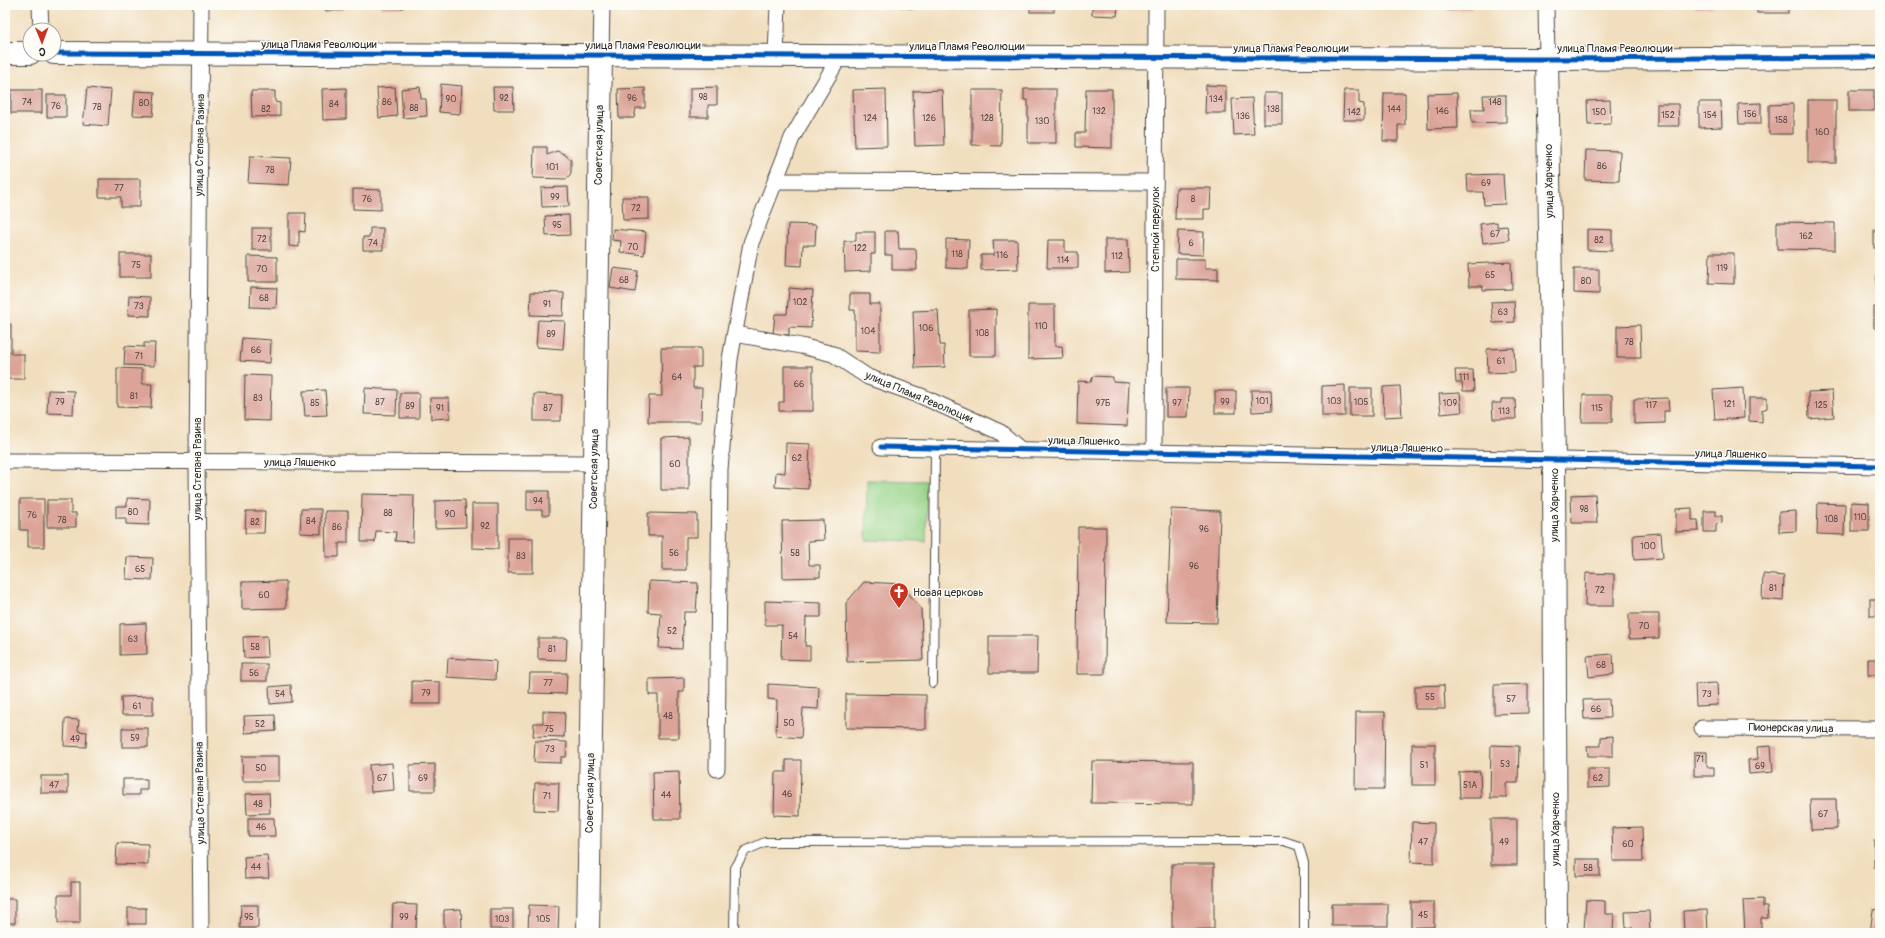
<svg xmlns="http://www.w3.org/2000/svg" width="1885" height="938" font-family="Pangolin,sans-serif">
<style>
.green{fill:#95d287;stroke:#607e59}
.building{fill:#dca398}
.lines{fill:none;stroke-linecap:round;stroke-linejoin:round}
.lane-casing{stroke:#494641;stroke-width:10}
.street-casing{stroke:#494641;stroke-width:17}
.secondary-casing{stroke:#494641;stroke-width:24}
.lane{stroke:#fff;stroke-width:8}
.street{stroke:#fff;stroke-width:15}
.secondary{stroke:#fff;stroke-width:22}
.cycleway-casing{stroke:#fdfcf7;stroke-width:8}
.cycleway{stroke:#0057b8;stroke-width:5}
.labels{text-anchor:middle;dominant-baseline:central;stroke-width:3;stroke-linejoin:round;paint-order:stroke}
.number-label{font-size:9px;fill:#574946}
.street-label{font-size:11px;fill:#2b2b2b;stroke:#fdfcf7}
.poi-label{font-size:11px;fill:#2b2b2b;stroke:#fdfcf7;text-anchor:start}
</style>
<rect width="100%" height="100%" fill="#fdfcf7"/>
<filter id="ink" filterUnits="userSpaceOnUse"><feTurbulence type="fractalNoise" baseFrequency=".025" numOctaves="2"/><feDisplacementMap in="SourceGraphic" scale="8" xChannelSelector="R" yChannelSelector="G"/><feConvolveMatrix kernelMatrix="1 2 1 2 8 2 1 2 1" color-interpolation-filters="sRGB"/></filter>
<filter id="wash" filterUnits="userSpaceOnUse"><feTurbulence type="fractalNoise" baseFrequency=".012" numOctaves="4" result="noise"/><feDisplacementMap in="SourceGraphic" scale="16" xChannelSelector="R" yChannelSelector="G"/><feGaussianBlur stdDeviation="0.9" result="paint"/><feColorMatrix in="noise" values="0 0 0 0 0 0 0 0 0 0 0 0 0 0 0 0 0 1.4 0 .05"/><feComposite in="paint" operator="in"/></filter>
<g filter="url(#wash)">
<rect width="100%" height="100%" fill="#f1debe"/>
<path class="green" d="M867,480L927,481L926,541L866,540Z"/>
<g id="blocks">
<g class="building">
<path d="M325,5H343L344,10L325,11Z"/>
<rect x="382" y="5" width="21" height="3"/>
<path d="M901,5H916L915,9L901,7Z"/>
<path d="M973,5H988L987,8L973,7Z"/>
<rect x="1030" y="5" width="24" height="7"/>
<path d="M1092,5H1118L1117,16L1092,15Z"/>
<path d="M1446,5H1471V9L1447,10Z"/>
<path d="M1695,5H1714V7L1695,8Z"/>
<rect x="1757" y="5" width="31" height="8"/>
<path d="M441,84L462,86L460,114L439,112Z"/>
<path d="M1206,85L1226,86V113H1205Z"/>
<path d="M395,87L397,116L379,118L377,88Z"/>
<path d="M420,87L421,99H426L427,116L403,118L401,89Z"/>
<path d="M493,87H513L514,110H494Z"/>
<path d="M717,87V105H708V117H690V88Z"/>
<path d="M87,88L111,90L108,126L83,124Z"/>
<path d="M346,88V119L323,120L322,89Z"/>
<path d="M645,88V108H636L634,118H619L618,89Z"/>
<path d="M886,89L887,146L855,147L853,90Z"/>
<path d="M1024,89H1056V143H1028V100H1024Z"/>
<path d="M1086,89H1112V148L1076,147V133H1085Z"/>
<rect x="11" y="90" width="31" height="23"/>
<path d="M942,90L944,145L915,146L913,91Z"/>
<path d="M972,90H1002L1001,146L972,145Z"/>
<path d="M1344,90H1359V103L1364,104V120H1343Z"/>
<rect x="1849" y="90" width="25" height="21"/>
<path d="M135,91L155,92L153,116L133,115Z"/>
<path d="M251,91H275V102L280,103V116L252,117Z"/>
<rect x="1264" y="93" width="18" height="31"/>
<path d="M1384,93H1405V125H1398V141H1383Z"/>
<path d="M1457,93L1458,128L1428,129L1427,94Z"/>
<rect x="47" y="95" width="19" height="22"/>
<path d="M1483,95H1506V122L1472,123L1471,109H1484Z"/>
<path d="M1252,98L1254,134L1234,135L1232,99Z"/>
<path d="M1610,100L1611,124L1588,125L1587,101Z"/>
<rect x="1808" y="100" width="28" height="63"/>
<path d="M1699,102H1721L1722,127L1699,128Z"/>
<path d="M1761,103V124H1739L1738,104Z"/>
<path d="M1657,104H1678L1679,126H1657Z"/>
<path d="M1793,104V134H1769V105Z"/>
<path d="M534,147H547V155L557,151L564,154L571,160V173L567,179L533,178Z"/>
<path d="M1586,150L1620,151L1619,181L1585,180Z"/>
<path d="M250,156L291,158L289,185L248,183Z"/>
<rect x="1878" y="158" width="2" height="22"/>
<path d="M1503,174L1505,204L1484,205L1483,192H1468L1467,175Z"/>
<path d="M99,179H140V207H121V197H99Z"/>
<path d="M568,187L569,206L542,207L541,188Z"/>
<path d="M1176,188H1211L1210,209H1204V219H1175Z"/>
<path d="M353,189L381,190V210L353,209Z"/>
<path d="M622,197H649V219L623,220Z"/>
<path d="M289,213H306L305,232L299,231V247L289,246Z"/>
<path d="M569,215L570,235L546,236L545,216Z"/>
<path d="M1497,222V227L1507,226L1509,240L1483,243L1480,224Z"/>
<path d="M1777,222L1835,223V250L1777,249Z"/>
<path d="M788,224L816,225L815,245H803L802,266L786,265Z"/>
<rect x="252" y="228" width="19" height="22"/>
<path d="M370,228H383V250H363V237H370Z"/>
<path d="M613,229L646,232L644,255L620,252L621,241L612,240Z"/>
<path d="M1587,229L1612,230V251L1587,250Z"/>
<rect x="1874" y="230" width="6" height="18"/>
<path d="M885,231H898L899,249H916L917,270H892V255H885Z"/>
<path d="M1178,231L1204,232L1203,255L1177,254Z"/>
<path d="M856,232H875V254H871V271L845,272L844,241H856Z"/>
<path d="M946,239L969,240L968,269L946,268Z"/>
<path d="M1105,239H1128L1129,272L1105,273Z"/>
<path d="M993,240H1017L1018,269L981,270V255H994Z"/>
<path d="M1048,240H1065V252H1078V268H1047Z"/>
<path d="M1878,252H1880V285H1876Z"/>
<path d="M1710,253H1734V284L1709,283Z"/>
<rect x="120" y="254" width="31" height="23"/>
<path d="M248,256L277,257V282H248Z"/>
<path d="M1176,259H1205V268H1218V280L1176,279Z"/>
<path d="M1511,262L1512,289L1483,290V286H1469L1468,264Z"/>
<path d="M613,268L638,271L635,292L610,288Z"/>
<path d="M1574,269H1599V294L1574,293Z"/>
<path d="M251,287L277,288L276,308L250,307Z"/>
<path d="M789,288L813,290L811,328L789,327V335L773,334L775,314H787Z"/>
<path d="M531,292L564,293L563,316L530,315Z"/>
<path d="M850,294H870V304H880V352L855,351V310H850Z"/>
<path d="M129,296L150,297V316L128,315Z"/>
<path d="M1514,301L1515,322L1493,323L1491,302Z"/>
<path d="M1028,305H1055V346H1062L1063,358L1028,359Z"/>
<path d="M1880,306V328H1874V307Z"/>
<path d="M996,309V356H969V310Z"/>
<path d="M938,310L940,345H944L945,367L915,368L913,311Z"/>
<path d="M538,320L565,321L563,349L536,347Z"/>
<path d="M5,324H11V354H24V379H5Z"/>
<path d="M1640,325L1641,358H1617V326Z"/>
<path d="M242,338L271,340L270,363L240,361Z"/>
<path d="M144,343H155L154,366L124,365L125,346L144,347Z"/>
<path d="M661,348H701V367H693V388H702L701,422H648L649,396H662Z"/>
<path d="M1514,348L1515,372L1488,373L1487,349Z"/>
<path d="M784,366H813V411H779V402H784Z"/>
<path d="M117,368L142,369V384H152L151,408L117,407Z"/>
<path d="M1455,370H1473L1474,391H1463L1462,383H1456Z"/>
<path d="M245,375L271,376L270,421L244,420Z"/>
<path d="M1093,376L1113,377V382L1129,383L1127,426L1077,424L1078,381L1091,382Z"/>
<path d="M1345,385V416H1322V386Z"/>
<path d="M1400,386L1402,416L1384,417L1383,387Z"/>
<path d="M365,388L397,390L396,415L364,414Z"/>
<path d="M1166,388H1189L1188,417H1166Z"/>
<rect x="1350" y="388" width="22" height="28"/>
<path d="M1743,388L1744,418L1715,420L1713,390Z"/>
<path d="M48,390L74,391L73,414L47,413Z"/>
<path d="M325,390L327,415L305,416L303,391Z"/>
<path d="M1251,390H1271L1272,411L1252,412Z"/>
<rect x="1215" y="391" width="21" height="22"/>
<path d="M1832,391L1834,417L1809,419L1808,392Z"/>
<rect x="400" y="393" width="19" height="25"/>
<path d="M1460,393L1462,412L1441,414L1439,394Z"/>
<path d="M534,394L562,395L561,421H534Z"/>
<path d="M1583,395H1612V422H1582Z"/>
<path d="M430,398H449L450,418L431,419Z"/>
<path d="M1668,398L1669,411H1664V423L1634,424V399Z"/>
<path d="M1749,398H1767V408L1762,410V422L1749,421Z"/>
<path d="M1501,399H1515L1516,419H1493L1492,403H1501Z"/>
<path d="M689,437V490H661V438Z"/>
<path d="M786,443L810,444L808,489L775,487L776,472L785,473Z"/>
<path d="M527,491H549V515H542V510H527Z"/>
<path d="M362,494L414,495L413,542L395,541L396,532L376,531L375,542H361Z"/>
<path d="M1595,494L1597,523H1572L1571,495Z"/>
<path d="M127,498L150,499L149,525L126,524V518H116V506H127Z"/>
<path d="M20,499H44V547H28V530H20Z"/>
<path d="M47,500H71V513H76V527H47Z"/>
<path d="M465,500L466,527L435,528V501Z"/>
<path d="M1851,502L1869,503V531H1851Z"/>
<path d="M1818,503L1845,504L1844,535L1817,534Z"/>
<path d="M472,504H498V549L472,548Z"/>
<path d="M1692,508V520H1698L1699,531L1676,532V509Z"/>
<path d="M301,509H321V534L300,533Z"/>
<path d="M1171,509L1220,511L1217,623L1167,622Z"/>
<path d="M246,511H265L264,533H245Z"/>
<path d="M325,511H348V543H339V557H326Z"/>
<path d="M1704,511H1716V516H1722V523L1716,524V532H1704Z"/>
<path d="M1796,511V531L1779,532V512Z"/>
<path d="M648,513L697,514V537H686V570H662V536H648Z"/>
<path d="M823,520L824,540L808,541L809,565H820V577L783,578L782,521Z"/>
<path d="M1078,527H1106L1105,674H1077Z"/>
<path d="M1661,533L1663,558L1634,560L1633,535Z"/>
<rect x="508" y="538" width="25" height="35"/>
<path d="M127,557L153,558L152,580L126,579Z"/>
<path d="M1586,573L1614,574V606H1585Z"/>
<path d="M1763,574L1784,576L1783,601L1762,599Z"/>
<path d="M286,581V608L242,609V582Z"/>
<path d="M649,581L698,583L696,612H684L682,649L659,648L661,613L648,612Z"/>
<path d="M864,582L901,584L921,609L923,660L847,662L846,603Z"/>
<rect x="1870" y="599" width="10" height="17"/>
<path d="M765,601L821,603V617H806L805,646H810V660L781,659L782,625H765Z"/>
<path d="M1629,614H1659V638L1629,639Z"/>
<path d="M146,623L147,654L120,655V624Z"/>
<path d="M267,636L268,657L244,658L243,637Z"/>
<path d="M989,636H1038L1037,673H989Z"/>
<path d="M538,638H567L566,660L538,659Z"/>
<path d="M1613,654L1614,674L1589,677L1587,656Z"/>
<path d="M448,658L496,661L495,680L447,677Z"/>
<rect x="1868" y="659" width="12" height="16"/>
<rect x="241" y="664" width="26" height="17"/>
<path d="M530,673H567L566,694L529,693Z"/>
<path d="M684,678V692H679V738H658V695H649V679Z"/>
<path d="M412,681L440,682V704H412Z"/>
<path d="M1717,683L1718,705L1696,706L1695,684Z"/>
<path d="M768,684L819,687L818,709L803,708L801,738L776,736L777,700L768,699Z"/>
<path d="M1528,684V713L1494,714V685Z"/>
<path d="M291,685L292,702L270,704L269,687Z"/>
<path d="M1444,685L1445,709H1415V686Z"/>
<path d="M846,694L926,695V729L846,728Z"/>
<path d="M153,696V715H122L121,697Z"/>
<path d="M1609,699L1610,718L1584,719L1583,700Z"/>
<path d="M543,711L565,712L564,737L533,736L534,723H543Z"/>
<path d="M1356,712H1385L1384,789H1355Z"/>
<path d="M275,715L276,731L245,733L244,716Z"/>
<path d="M65,719L79,720L78,731L87,732L86,747L64,746Z"/>
<rect x="122" y="728" width="26" height="19"/>
<path d="M1613,736V756H1588L1587,746H1601V737Z"/>
<path d="M535,741L567,742L566,757H561V763L534,762Z"/>
<rect x="1412" y="744" width="23" height="41"/>
<path d="M1491,745L1519,746L1518,783H1506V798H1490Z"/>
<path d="M1771,746L1773,772L1749,774L1748,760L1758,759L1757,747Z"/>
<path d="M1694,752H1707V767H1714V776H1694Z"/>
<path d="M242,756H279V781H243Z"/>
<path d="M786,760H801L800,816L774,815L775,772H786Z"/>
<path d="M1092,761L1193,762V804L1091,803Z"/>
<path d="M392,763L394,790L371,792L369,765Z"/>
<path d="M435,764V791H410V765Z"/>
<path d="M1587,769H1610V787L1587,788Z"/>
<path d="M679,771L680,819H654L653,772Z"/>
<path d="M1480,771L1481,798H1460L1459,772Z"/>
<rect x="41" y="776" width="27" height="17"/>
<path d="M123,779H147V790H139V795H123Z"/>
<path d="M535,783H559L558,811L534,810Z"/>
<path d="M269,793L270,813L247,814L246,794Z"/>
<path d="M1810,799H1836L1837,829L1811,830Z"/>
<rect x="1878" y="809" width="2" height="19"/>
<path d="M248,818H274L275,836H248Z"/>
<rect x="1491" y="819" width="26" height="46"/>
<path d="M1412,822L1434,823V863L1411,862Z"/>
<path d="M1642,827L1643,861H1613L1612,828Z"/>
<rect x="1874" y="841" width="6" height="26"/>
<path d="M117,843L148,844V865L116,864Z"/>
<path d="M267,855L269,878L245,879L244,857Z"/>
<rect x="1576" y="859" width="24" height="17"/>
<path d="M1172,864H1214V929L1172,930Z"/>
<path d="M71,882H80V923H58V895H71Z"/>
<rect x="5" y="899" width="10" height="24"/>
<path d="M1763,899V907H1767L1768,918H1761V933H1745L1743,900Z"/>
<path d="M1586,900L1605,901V914H1614L1613,931L1584,930Z"/>
<rect x="1411" y="902" width="23" height="25"/>
<path d="M393,904L417,905L416,931L392,930Z"/>
<rect x="1332" y="904" width="56" height="22"/>
<path d="M241,905H258V928H240Z"/>
<path d="M529,905L559,906L558,932H528Z"/>
<rect x="128" y="908" width="18" height="16"/>
<path d="M461,909L462,929L444,930V910Z"/>
<rect x="490" y="909" width="23" height="20"/>
<path d="M1880,909V933H1870L1873,910Z"/>
<path d="M1707,910L1708,933H1684L1683,911Z"/>
<path d="M1649,911L1650,933H1632V927L1626,928L1625,912Z"/>
</g>
</g>
</g>
<g filter="url(#ink)">
<use href="#blocks" fill-opacity="0" stroke="#494641" stroke-width="1"/>
<g class="lines">
<defs>
<g id="lane">
<path d="M933,683L935,448"/>
<path d="M734,933L735,868L745,851L765,842L1284,841L1299,846L1304,863V933"/>
</g>
<g id="street">
<path d="M40,5L41,30"/>
<path d="M1546,5L1547,59"/>
<path d="M601,55L602,5"/>
<path d="M776,55L778,5"/>
<path d="M776,181L1155,182"/>
<path d="M735,334L801,346L833,354L868,377L921,396L1000,432L1021,450"/>
<path d="M881,447L1880,466"/>
<path d="M1154,452L1156,5"/>
<path d="M5,461L595,463"/>
<path d="M1702,728L1880,729"/>
<path d="M717,769L720,469L730,359L751,243L792,138L840,56"/>
<path d="M201,933L197,462L201,5"/>
</g>
<g id="secondary">
<path d="M5,53H30"/>
<path d="M54,53L1547,59L1880,57"/>
<path d="M1547,59L1554,461L1556,933"/>
<path d="M588,933L601,55"/>
</g>
</defs>
<use href="#lane" class="lane-casing"/>
<use href="#street" class="street-casing"/>
<use href="#secondary" class="secondary-casing"/>
<use href="#lane" class="lane"/>
<use href="#street" class="street"/>
<use href="#secondary" class="secondary"/>
<defs>
<g id="cycleway">
<path d="M54,53L1547,59L1880,57"/>
<path d="M881,447L1880,466"/>
</g>
</defs>
<use href="#cycleway" class="cycleway-casing"/>
<use href="#cycleway" class="cycleway"/>
</g>
</g>
<defs>
<symbol id="church-pin" viewBox="-11 -11 22 30"><path d="M0 17L-7.5 6A9.5 9.5 0 1 1 7.5 6Z" fill="#c8321e" stroke="#fdfcf7"/><path d="M-1.2-6h2.4v3.5h3.3v2.4h-3.3V6h-2.4V-.1h-3.3v-2.4h3.3Z" fill="#fff"/></symbol>
</defs>
<g fill-rule="evenodd">
<use href="#church-pin" x="888" y="581" width="22" height="30"/>
</g>
<g class="labels">
<g class="number-label">
<text x="703" y="97">98</text>
<text x="504" y="98">92</text>
<text x="632" y="98">96</text>
<text x="451" y="99">90</text>
<text x="1216" y="99">134</text>
<text x="27" y="102">74</text>
<text x="387" y="102">86</text>
<text x="1495" y="102">148</text>
<text x="144" y="103">80</text>
<text x="334" y="104">84</text>
<text x="56" y="106">76</text>
<text x="97" y="107">78</text>
<text x="414" y="108">88</text>
<text x="266" y="109">82</text>
<text x="1273" y="109">138</text>
<text x="1394" y="109">144</text>
<text x="1099" y="111">132</text>
<text x="1442" y="111">146</text>
<text x="1354" y="112">142</text>
<text x="1599" y="112">150</text>
<text x="1750" y="114">156</text>
<text x="1668" y="115">152</text>
<text x="1710" y="115">154</text>
<text x="1243" y="116">136</text>
<text x="870" y="118">124</text>
<text x="929" y="118">126</text>
<text x="987" y="118">128</text>
<text x="1781" y="120">158</text>
<text x="1042" y="121">130</text>
<text x="1822" y="132">160</text>
<text x="1602" y="166">86</text>
<text x="552" y="167">101</text>
<text x="270" y="170">78</text>
<text x="1486" y="183">69</text>
<text x="119" y="188">77</text>
<text x="555" y="197">99</text>
<text x="367" y="199">76</text>
<text x="1193" y="199">8</text>
<text x="636" y="208">72</text>
<text x="557" y="225">95</text>
<text x="1495" y="234">67</text>
<text x="1806" y="236">162</text>
<text x="262" y="239">72</text>
<text x="1599" y="240">82</text>
<text x="373" y="243">74</text>
<text x="1191" y="243">6</text>
<text x="633" y="247">70</text>
<text x="860" y="248">122</text>
<text x="957" y="254">118</text>
<text x="1002" y="255">116</text>
<text x="1117" y="256">112</text>
<text x="1063" y="260">114</text>
<text x="136" y="265">75</text>
<text x="1722" y="268">119</text>
<text x="262" y="269">70</text>
<text x="1490" y="275">65</text>
<text x="624" y="280">68</text>
<text x="1586" y="281">80</text>
<text x="264" y="298">68</text>
<text x="800" y="302">102</text>
<text x="547" y="304">91</text>
<text x="139" y="306">73</text>
<text x="1503" y="312">63</text>
<text x="1041" y="326">110</text>
<text x="926" y="328">106</text>
<text x="868" y="331">104</text>
<text x="982" y="333">108</text>
<text x="551" y="334">89</text>
<text x="1629" y="342">78</text>
<text x="256" y="350">66</text>
<text x="139" y="356">71</text>
<text x="1501" y="361">61</text>
<text x="677" y="377">64</text>
<text x="1464" y="377">111</text>
<text x="799" y="384">66</text>
<text x="134" y="396">81</text>
<text x="258" y="398">83</text>
<text x="1262" y="401">101</text>
<text x="1334" y="401">103</text>
<text x="60" y="402">79</text>
<text x="380" y="402">87</text>
<text x="1225" y="402">99</text>
<text x="1361" y="402">105</text>
<text x="315" y="403">85</text>
<text x="1103" y="403">97Б</text>
<text x="1177" y="403">97</text>
<text x="1450" y="403">109</text>
<text x="1729" y="404">121</text>
<text x="1651" y="405">117</text>
<text x="1821" y="405">125</text>
<text x="410" y="406">89</text>
<text x="440" y="408">91</text>
<text x="548" y="408">87</text>
<text x="1597" y="408">115</text>
<text x="1504" y="411">113</text>
<text x="797" y="458">62</text>
<text x="675" y="464">60</text>
<text x="538" y="501">94</text>
<text x="1584" y="509">98</text>
<text x="133" y="512">80</text>
<text x="388" y="513">88</text>
<text x="450" y="514">90</text>
<text x="32" y="515">76</text>
<text x="1860" y="517">110</text>
<text x="1831" y="519">108</text>
<text x="62" y="520">78</text>
<text x="311" y="521">84</text>
<text x="255" y="522">82</text>
<text x="485" y="526">92</text>
<text x="337" y="527">86</text>
<text x="1204" y="529">96</text>
<text x="1648" y="546">100</text>
<text x="674" y="553">56</text>
<text x="795" y="553">58</text>
<text x="521" y="556">83</text>
<text x="1194" y="566">96</text>
<text x="140" y="569">65</text>
<text x="1773" y="588">81</text>
<text x="1600" y="590">72</text>
<text x="264" y="595">60</text>
<text x="1644" y="626">70</text>
<text x="672" y="631">52</text>
<text x="793" y="636">54</text>
<text x="133" y="639">63</text>
<text x="255" y="647">58</text>
<text x="552" y="649">81</text>
<text x="1601" y="665">68</text>
<text x="254" y="673">56</text>
<text x="548" y="683">77</text>
<text x="426" y="693">79</text>
<text x="280" y="694">54</text>
<text x="1707" y="694">73</text>
<text x="1430" y="697">55</text>
<text x="1511" y="699">57</text>
<text x="137" y="706">61</text>
<text x="1596" y="709">66</text>
<text x="668" y="716">48</text>
<text x="789" y="723">50</text>
<text x="260" y="724">52</text>
<text x="549" y="729">75</text>
<text x="135" y="738">59</text>
<text x="75" y="739">49</text>
<text x="550" y="749">73</text>
<text x="1700" y="759">71</text>
<text x="1505" y="764">53</text>
<text x="1424" y="765">51</text>
<text x="1760" y="766">69</text>
<text x="261" y="768">50</text>
<text x="382" y="778">67</text>
<text x="423" y="778">69</text>
<text x="1598" y="778">62</text>
<text x="54" y="785">47</text>
<text x="1470" y="785">51А</text>
<text x="787" y="794">46</text>
<text x="666" y="795">44</text>
<text x="547" y="796">71</text>
<text x="258" y="804">48</text>
<text x="1823" y="814">67</text>
<text x="261" y="827">46</text>
<text x="1423" y="842">47</text>
<text x="1504" y="842">49</text>
<text x="1628" y="844">60</text>
<text x="256" y="867">44</text>
<text x="1588" y="868">58</text>
<text x="1423" y="915">45</text>
<text x="249" y="917">95</text>
<text x="404" y="917">99</text>
<text x="502" y="919">103</text>
<text x="543" y="919">105</text>
</g>
<g class="street-label">
<text x="319" y="44">улица Пламя Революции</text>
<text x="643" y="45">улица Пламя Революции</text>
<text x="967" y="46">улица Пламя Революции</text>
<text x="1291" y="48">улица Пламя Революции</text>
<text x="1615" y="48">улица Пламя Революции</text>
<text transform="translate(200 145) rotate(-89)">улица Степана Разина</text>
<text transform="translate(599 145) rotate(-89)">Советская улица</text>
<text transform="translate(1549 181) rotate(-91)">улица Харченко</text>
<text transform="translate(1155 229) rotate(-90)">Степной переулок</text>
<text transform="translate(919 397) rotate(23)">улица Пламя Революции</text>
<text transform="translate(1084 441) rotate(1)">улица Ляшенко</text>
<text transform="translate(1407 448) rotate(1)">улица Ляшенко</text>
<text transform="translate(1731 454) rotate(1)">улица Ляшенко</text>
<text x="300" y="462">улица Ляшенко</text>
<text transform="translate(197 469) rotate(-90)">улица Степана Разина</text>
<text transform="translate(594 469) rotate(-89)">Советская улица</text>
<text transform="translate(1554 505) rotate(-90)">улица Харченко</text>
<text transform="translate(1791 728) rotate(1)">Пионерская улица</text>
<text transform="translate(200 793) rotate(-91)">улица Степана Разина</text>
<text transform="translate(590 793) rotate(-89)">Советская улица</text>
<text transform="translate(1555 829) rotate(-90)">улица Харченко</text>
</g>
<g class="poi-label">
<text x="913" y="592">Новая церковь</text>
</g>
</g>
<rect width="1885" height="938" fill="none" stroke="#fdfcf7" stroke-width="20"/>
<g transform="translate(42 42) rotate(179)"><circle r="19" fill="#fdfcf7" stroke="#a9a8a5"/>
<path d="M0-3L7 15L0 10L-7 15Z" fill="#c8321e"/>
<text y="-6" font-size="11" font-weight="bold" text-anchor="middle" fill="#2b2b2b">С</text>
</g>
</svg>
